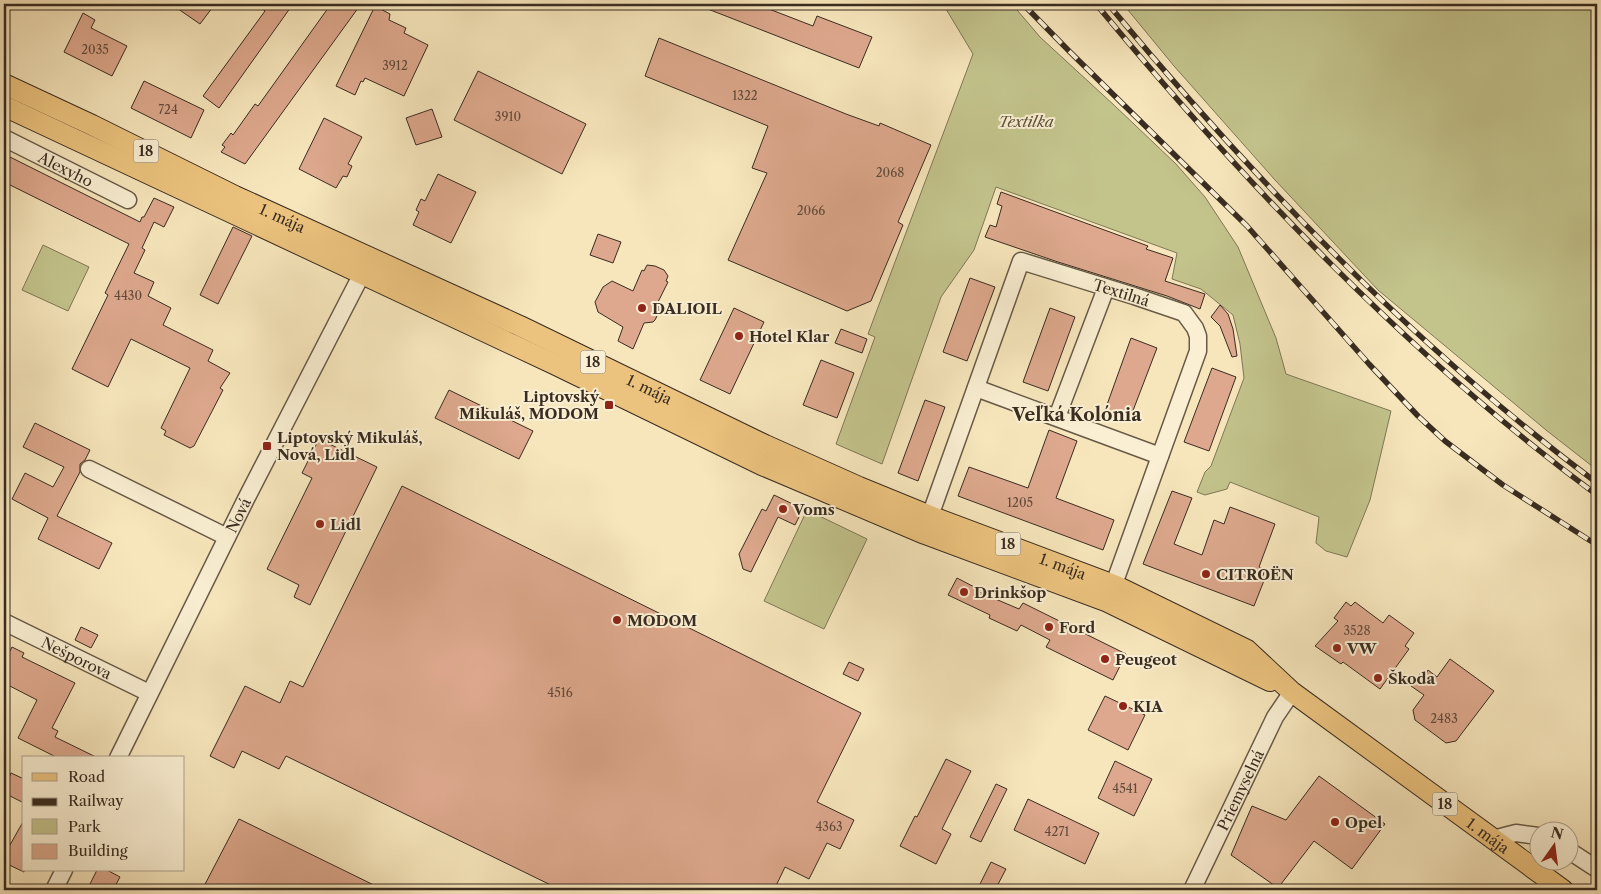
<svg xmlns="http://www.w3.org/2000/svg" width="1601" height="894" font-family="'Libre Caslon Text',serif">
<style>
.green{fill:#c3c38c;stroke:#7e7856}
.building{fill:#dda88d;stroke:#392c20}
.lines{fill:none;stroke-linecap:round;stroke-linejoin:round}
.minor-casing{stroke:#685a47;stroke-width:19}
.major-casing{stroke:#392c20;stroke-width:22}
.minor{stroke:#faefd3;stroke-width:16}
.major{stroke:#ecc37e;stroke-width:20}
.rail-casing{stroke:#392c20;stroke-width:5.5}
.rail{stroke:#faefd3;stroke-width:4;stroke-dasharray:11;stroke-linecap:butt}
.poi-dot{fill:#8f2418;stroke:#faefd3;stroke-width:2}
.labels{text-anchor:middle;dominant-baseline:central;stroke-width:4;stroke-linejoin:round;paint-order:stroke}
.number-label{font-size:12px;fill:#624b3b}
.shield{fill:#faefd3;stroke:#736656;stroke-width:1}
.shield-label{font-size:14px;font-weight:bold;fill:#392c20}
.park-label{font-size:15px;font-style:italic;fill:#5c523b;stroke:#faefd3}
.street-label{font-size:15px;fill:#392c20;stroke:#faefd3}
.poi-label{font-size:15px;font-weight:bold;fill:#392c20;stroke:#faefd3;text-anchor:start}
.quarter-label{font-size:18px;font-weight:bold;fill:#392c20;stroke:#faefd3}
</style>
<rect width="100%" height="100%" fill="#f7e6bc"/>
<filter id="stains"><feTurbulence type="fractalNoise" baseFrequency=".004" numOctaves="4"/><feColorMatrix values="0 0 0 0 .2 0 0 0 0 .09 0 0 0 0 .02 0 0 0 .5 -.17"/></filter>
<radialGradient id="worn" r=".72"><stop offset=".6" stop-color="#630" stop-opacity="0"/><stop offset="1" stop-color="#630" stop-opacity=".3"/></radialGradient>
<g class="green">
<path d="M943,4H1012L1040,37L1115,106L1176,164L1205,197L1238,247L1276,338L1286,374L1391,411L1370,500L1347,557L1326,551L1316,543L1319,517L1230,482L1227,489L1205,495L1197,492L1205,472L1211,466L1244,378L1240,344L1233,315L1201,289L1172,279L1177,253L996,187L974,250L941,297L882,464L836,444L875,337L868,334L973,54Z"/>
<path d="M1123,4H1597V470L1546,430L1378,290L1275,180L1174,66Z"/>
<path d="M43,245L89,267L68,311L22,290Z"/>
<path d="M807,510L867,539L824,629L764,601Z"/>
</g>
<g class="building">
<path d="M171,4H215L200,24Z"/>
<path d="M256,4H293L219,108L203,96L265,11Z"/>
<path d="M331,4H361L245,164L221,152L225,147L222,145L231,133L233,135L255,104L258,106Z"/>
<path d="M695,4H756L813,26L817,16L872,37L859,68Z"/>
<path d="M375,6L390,14L389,20L406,28L404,33L428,45L404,96L365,78L363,82L361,81L355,95L336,86Z"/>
<path d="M83,13L95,20L91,28L127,46L112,76L64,52Z"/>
<path d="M659,38L846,114L879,126L880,123L931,145L898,222L903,225L871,301L847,311L728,260L767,173L752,168L768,126L645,76Z"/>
<path d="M478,71L586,124L562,174L454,120Z"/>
<path d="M144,81L204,110L191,138L131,108Z"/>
<path d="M432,109L442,137L416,145L406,118Z"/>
<path d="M324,118L362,137L348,164L352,166L347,177L343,176L336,188L299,169Z"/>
<path d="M4,154L140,222L142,217H144L154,198L174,207L164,227L154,222L142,248L145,250L134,273L154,282L148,296L171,308L163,325L213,350L208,361L230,373L220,388L223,390L194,446L190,448L164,435L166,431L161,428L190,368L131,339L108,387L72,369L108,295L105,293L129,244L4,182Z"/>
<path d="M438,174L476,192L451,243L413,225L419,212L416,210L421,199L425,201Z"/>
<path d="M1001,192L1148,246L1146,249L1173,258L1165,281L1205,294L1200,309L1167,296L1058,262L985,237L990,225L996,227L1002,206L997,204Z"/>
<path d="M233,227L252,236L218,304L200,295Z"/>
<path d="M598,234L621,242L613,263L590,255Z"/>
<path d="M647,265L655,266L664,270L668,276L666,281L668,282L658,302L659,312L655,320L653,322L644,323L633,349L618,341L623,327L598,312L595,302L603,287L612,281L633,291L642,270L644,271Z"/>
<path d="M970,278L995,287L967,361L943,352Z"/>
<path d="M1220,305L1228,314L1233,329L1237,356L1232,357L1220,326L1211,317Z"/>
<path d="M734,308L764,322L730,394L700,380Z"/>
<path d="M1050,308L1075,317L1048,391L1023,382Z"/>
<path d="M841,329L867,339L862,353L835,343Z"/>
<path d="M1131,338L1157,348L1129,421L1104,413Z"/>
<path d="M821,360L854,373L837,418L803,405Z"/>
<path d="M1212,368L1236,377L1209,451L1184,442Z"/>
<path d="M449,390L533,431L519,459L435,418Z"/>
<path d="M925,400L945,407L918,481L898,473Z"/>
<path d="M35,423L90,450L85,460L80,464V472L57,516L112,543L99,569L38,539L48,518L12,499L25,473L53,487L64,467L23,447Z"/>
<path d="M1049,430L1077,441L1056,498L1114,520L1103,550L958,496L969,467L1028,488Z"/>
<path d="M319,439L377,467L310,605L294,597L299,585L267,569L312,478L302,473Z"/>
<path d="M402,486L861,713L817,802L854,820L840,849L827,843L809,879L785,867L774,890H561L286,756L279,769L242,751L234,768L210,756L245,686L280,703L290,681L303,687Z"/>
<path d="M1172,491L1192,498L1174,544L1202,555L1214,520L1224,524L1230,507L1275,524L1259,567L1265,570L1262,578H1265L1254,606L1143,564Z"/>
<path d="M774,495L803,509L795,525L778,517L751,572L743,569L739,554L762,509L766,511Z"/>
<path d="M957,578L980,590L979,592L1019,609L1023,603L1126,654L1113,680L1046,647L1050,640L1021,625L1017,631L989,618L990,615L948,595Z"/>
<path d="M1346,602L1351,606L1355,602L1383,623L1389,615L1414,633L1405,646L1409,649L1380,689L1343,662L1341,664L1315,646L1338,621L1334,618Z"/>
<path d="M81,627L98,635L91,648L75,640Z"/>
<path d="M12,647L24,653L22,657L75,683L52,728L58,731L55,737L98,758H58L18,738L37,700L4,683V648L10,651Z"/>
<path d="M1450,659L1494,691L1456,741L1446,743L1415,720L1413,710L1424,695L1411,686L1422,671L1426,674L1428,670L1437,677Z"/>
<path d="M849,662L864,669L858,681L843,674Z"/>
<path d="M1105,696L1145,715L1128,750L1088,730Z"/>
<path d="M946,759L971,771L942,829L951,834L936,864L900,846L915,816L917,817Z"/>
<path d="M1115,761L1152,779L1134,816L1098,798Z"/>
<path d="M11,773L24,779V803L4,793V788Z"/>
<path d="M1319,776L1385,824L1352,869L1314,841L1278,888L1231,855L1252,806L1286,820Z"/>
<path d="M996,784L1007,789L981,842L970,837Z"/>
<path d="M1028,799L1099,833L1085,864L1014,830Z"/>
<path d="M239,819L290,844L384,890H202Z"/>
<path d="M24,820V872L5,863L10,853L6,852Z"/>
<path d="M991,862L1006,869L995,890H988L979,886Z"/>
<path d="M97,870H107L120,877L113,890H87Z"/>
</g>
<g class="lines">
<defs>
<g id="minor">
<path id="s1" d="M4,138L128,200"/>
<path d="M976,388L1160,456"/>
<path d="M1057,417L1106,288"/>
<path d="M89,469L227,537"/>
<path id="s2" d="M930,516L1021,261L1134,296L1184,313L1195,328L1198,336V351L1110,595"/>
<path id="s3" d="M4,622L149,693"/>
<path id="s4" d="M118,758L246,499L367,264"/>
<path d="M1493,839L1516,833L1538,836"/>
<path d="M1568,850L1597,869"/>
<path d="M54,890L64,870"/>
<path id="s5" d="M1192,890L1275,717L1292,692"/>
</g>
<g id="major">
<path id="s6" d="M4,84L92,125L235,196L520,326L765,445L859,487L930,516L1114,585L1247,650L1292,692L1563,890"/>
<path d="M4,106L554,364L762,465L925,534L1108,602L1270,681"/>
</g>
</defs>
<use href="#minor" class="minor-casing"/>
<use href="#major" class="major-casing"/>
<use href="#minor" class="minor"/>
<use href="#major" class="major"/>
<defs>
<g id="rail">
<path d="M1023,4L1069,51L1247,226L1369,364L1418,416L1445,441L1503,485L1597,545"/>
<path d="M1096,4C1245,184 1409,356 1597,495"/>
<path d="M1108,4C1254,180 1414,346 1597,483"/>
</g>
</defs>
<use href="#rail" class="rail-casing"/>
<use href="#rail" class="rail"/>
</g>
<g class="poi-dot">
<circle cx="642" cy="308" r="5"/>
<circle cx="739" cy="336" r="5"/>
<rect x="604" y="400" width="10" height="10" rx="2.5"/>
<rect x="262" y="441" width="10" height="10" rx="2.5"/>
<circle cx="783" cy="509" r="5"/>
<circle cx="320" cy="524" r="5"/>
<circle cx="1206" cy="574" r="5"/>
<circle cx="964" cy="592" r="5"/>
<circle cx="617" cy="620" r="5"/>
<circle cx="1049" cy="627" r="5"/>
<circle cx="1337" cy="648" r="5"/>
<circle cx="1105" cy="659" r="5"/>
<circle cx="1378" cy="678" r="5"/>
<circle cx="1123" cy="706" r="5"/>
<circle cx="1335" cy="822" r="5"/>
</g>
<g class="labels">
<g class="number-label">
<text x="95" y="49">2035</text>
<text x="395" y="65">3912</text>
<text x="745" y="95">1322</text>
<text x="168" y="109">724</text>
<text x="508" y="116">3910</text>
<text x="890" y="172">2068</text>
<text x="811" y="210">2066</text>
<text x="128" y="295">4430</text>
<text x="1020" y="502">1205</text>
<text x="1357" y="630">3528</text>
<text x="560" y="692">4516</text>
<text x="1444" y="718">2483</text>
<text x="1125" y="788">4541</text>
<text x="829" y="826">4363</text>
<text x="1057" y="831">4271</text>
</g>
<g class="shield">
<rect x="133.5" y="139.5" width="25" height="23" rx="4"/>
<rect x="580.5" y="350.5" width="25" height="23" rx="4"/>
<rect x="995.5" y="532.5" width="25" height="23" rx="4"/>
<rect x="1432.5" y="792.5" width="25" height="23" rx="4"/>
</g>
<g class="shield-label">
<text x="146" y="151">18</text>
<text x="593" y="362">18</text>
<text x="1008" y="544">18</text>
<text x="1445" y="804">18</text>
</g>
<g class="park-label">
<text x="1026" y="121">Textilka</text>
</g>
<g class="street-label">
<text stroke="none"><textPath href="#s1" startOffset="69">Alexyho</textPath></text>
<text stroke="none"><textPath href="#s6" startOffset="309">1. mája</textPath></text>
<text stroke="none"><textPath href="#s2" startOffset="376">Textilná</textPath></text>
<text stroke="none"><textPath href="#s6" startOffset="714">1. mája</textPath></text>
<text stroke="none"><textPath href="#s4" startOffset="271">Nová</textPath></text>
<text stroke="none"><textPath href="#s6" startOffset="1164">1. mája</textPath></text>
<text stroke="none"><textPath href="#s3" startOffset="81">Nešporova</textPath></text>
<text stroke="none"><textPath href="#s5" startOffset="111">Priemyselná</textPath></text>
<text stroke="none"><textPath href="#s6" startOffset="1671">1. mája</textPath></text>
</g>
<g class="poi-label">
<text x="652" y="308">DALIOIL</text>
<text x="749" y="336">Hotel Klar</text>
<text x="599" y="396" text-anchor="end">Liptovský<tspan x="599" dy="17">Mikuláš, MODOM</tspan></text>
<text x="277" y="437">Liptovský Mikuláš,<tspan x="277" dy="17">Nová, Lidl</tspan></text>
<text x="793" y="509">Voms</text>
<text x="330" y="524">Lidl</text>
<text x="1216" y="574">CITROËN</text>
<text x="974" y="592">Drinkšop</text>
<text x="627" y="620">MODOM</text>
<text x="1059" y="627">Ford</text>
<text x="1347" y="648">VW</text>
<text x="1115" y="659">Peugeot</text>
<text x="1388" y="678">Škoda</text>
<text x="1133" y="706">KIA</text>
<text x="1345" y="822">Opel</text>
</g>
<g class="quarter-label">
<text x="1077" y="415">Veľká Kolónia</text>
</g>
</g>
<rect width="1601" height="894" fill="none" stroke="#f7e6bc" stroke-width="20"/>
<rect x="5" y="5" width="1591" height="884" fill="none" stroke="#392c20" stroke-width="2.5"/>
<rect x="10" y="10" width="1581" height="874" fill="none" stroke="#392c20"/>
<rect x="22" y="756" width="162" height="115" fill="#faefd3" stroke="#ada18b"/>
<rect x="32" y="773" width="25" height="8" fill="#ecc37e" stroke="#ada18b"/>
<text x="68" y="782" font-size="15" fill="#392c20">Road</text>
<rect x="32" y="798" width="25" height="8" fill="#392c20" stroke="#ada18b"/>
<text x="68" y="806" font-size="15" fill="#392c20">Railway</text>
<rect x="32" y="819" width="25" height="15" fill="#c3c38c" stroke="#ada18b"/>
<text x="68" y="832" font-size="15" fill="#392c20">Park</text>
<rect x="32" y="844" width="25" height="15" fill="#dda88d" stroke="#ada18b"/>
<text x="68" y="856" font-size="15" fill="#392c20">Building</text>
<g transform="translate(1554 846) rotate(14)"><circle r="24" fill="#faefd3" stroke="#ada18b"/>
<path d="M0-4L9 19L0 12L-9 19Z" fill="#8f2418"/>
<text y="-8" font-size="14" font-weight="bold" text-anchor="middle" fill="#392c20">N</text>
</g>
<rect width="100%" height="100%" filter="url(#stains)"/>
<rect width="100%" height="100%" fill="url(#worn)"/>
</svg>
